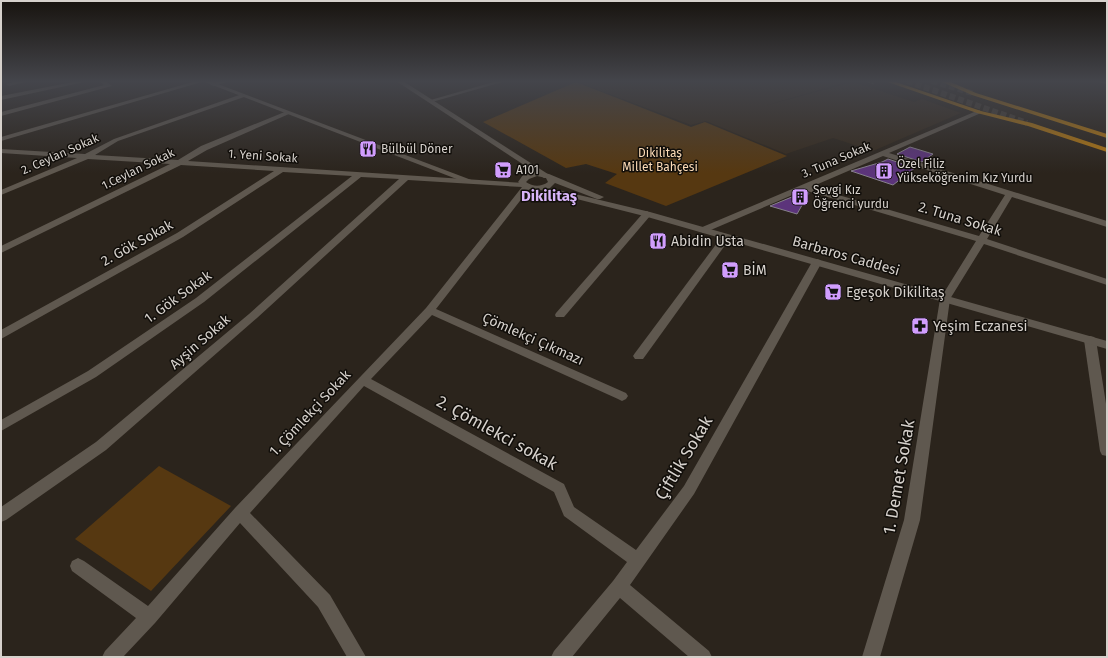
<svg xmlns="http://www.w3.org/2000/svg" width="1108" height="658" font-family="'Fira Sans',sans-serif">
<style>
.built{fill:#352a1d}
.green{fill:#563811}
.building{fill:#5c347b;stroke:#86808b}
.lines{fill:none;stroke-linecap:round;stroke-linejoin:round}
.trunk-tunnel{stroke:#453e36;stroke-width:6;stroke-dasharray:6 3;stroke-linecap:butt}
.path{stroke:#77716a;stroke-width:1.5;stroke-dasharray:2 2;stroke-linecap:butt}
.minor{fill:#5f584f;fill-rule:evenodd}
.tertiary{fill:#5f584f;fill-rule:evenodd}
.secondary{fill:#5f584f;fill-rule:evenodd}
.trunk{fill:#b47810;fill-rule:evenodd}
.labels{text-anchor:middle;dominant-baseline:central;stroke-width:3;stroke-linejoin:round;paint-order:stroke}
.far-poi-label{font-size:12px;fill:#d6d1cc;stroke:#110e0a;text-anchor:start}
.far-park-label{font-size:12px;fill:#fcdbb7;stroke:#110e0a}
.far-street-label{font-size:12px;fill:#d6d1cc;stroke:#110e0a}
.street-label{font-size:14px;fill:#d6d1cc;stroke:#110e0a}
.poi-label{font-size:14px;fill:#d6d1cc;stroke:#110e0a;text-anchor:start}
.far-district-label{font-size:15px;font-weight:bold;fill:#d8b5f9;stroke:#110e0a}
.near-street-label{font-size:17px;fill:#d6d1cc;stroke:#110e0a}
</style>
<rect width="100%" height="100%" fill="#2b241c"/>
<path class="built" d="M583,81H850L760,107L853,82L914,102L922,99L961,113L873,151L833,138L786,154L706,121L691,125L578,82Z"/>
<g class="green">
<path d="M576,82L691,127L705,122L787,156L666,206L605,183L617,174L586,164L566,168L483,122Z"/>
<path d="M159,466L231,506L151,591L75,539Z"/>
</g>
<g class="building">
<path d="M910,147L933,154L922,162L897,154Z"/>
<path d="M888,159L915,168L893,185L851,171L882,162Z"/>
<path d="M804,192L809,193L797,214L770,206Z"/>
</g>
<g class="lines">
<g class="trunk-tunnel">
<path d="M907,81L1027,123"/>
<path d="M932,81L972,93"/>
</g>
<path class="path" d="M864,81L875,84"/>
<g class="minor">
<path d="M17,81H30L9,86L6,84Z"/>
<path d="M78,81H89L1,100V96Z"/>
<path d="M99,81H106L112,86L1,116V112L104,85Z"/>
<path d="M196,81H205L1,141V137Z"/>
<path d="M219,81H230L213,86L210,84Z"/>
<path d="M497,81H506L432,102L427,101Z"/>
<path d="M1097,81H1107V84L1098,82Z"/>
<path d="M242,94L244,95V97L118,141L95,155L178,160L201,146L287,111L290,113L289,114L207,150L188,161L524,183L530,184V188L436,309L626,393L628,396L626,399L622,401L618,399L432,315L371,379L564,484L574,507L636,550L684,486L812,262L817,259L820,260L822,262L694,494L630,585L709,651L712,657H689L620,598L572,657H551L554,651L613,581L627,562L564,516L554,492L364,386L250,513L330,595L366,657H347L318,607L240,523L155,623L123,657H102L105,651L136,618L72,571L70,566L72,561L78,558L84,561L148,606L235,508L426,308L522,187L408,180L257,318L106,450L6,520L1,522V507L96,442L249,314L399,179L361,177L204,302L96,377L1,431V420L88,371L196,298L352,176L283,172L183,237L1,339V330L177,233L274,171L181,165L1,253V246L170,164L88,159L1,195V190L77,158L1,153V149L85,154L114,139Z"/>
<path d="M979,110L982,112L981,113L889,153L1107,221V227L1012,197L987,239L1107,279V285L984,244L950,299L920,520L880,657H862L904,520L940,299L976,241L804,190L706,232L703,233L699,230L700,228ZM883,156L1005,195L979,236L811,187Z"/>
<path d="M647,211L651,214L650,216L564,317H556L555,315L556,313L644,212Z"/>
<path d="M726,234L731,237L643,359H635L633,356L635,353L723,235Z"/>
<path d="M1090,336L1094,337L1096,340L1107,410V456L1102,455L1100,451L1084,340L1086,337Z"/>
</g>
<g class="tertiary">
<path d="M202,81H210L474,181L473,183H467Z"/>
<path d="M396,81H403L551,176L547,178H544Z"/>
</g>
<path class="secondary" d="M534,172L549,174L604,197L600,199H597L555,183L550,188L650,212L1107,341V349L644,216L541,190L526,189L518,182L523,175ZM537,176L546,178L548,182C541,187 533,187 526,182L529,179Z"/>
<g class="trunk">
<path d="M885,81H893L981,111L1032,123L1107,148V152L1028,126L977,113Z"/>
<path d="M940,81H948L976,93L1107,134V138L972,95Z"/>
</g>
</g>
<linearGradient id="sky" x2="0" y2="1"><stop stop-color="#18140f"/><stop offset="0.47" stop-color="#44454b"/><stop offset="1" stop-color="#44454b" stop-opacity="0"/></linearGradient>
<rect width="1108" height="173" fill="url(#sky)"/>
<defs>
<symbol id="restaurant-square" viewBox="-11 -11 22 22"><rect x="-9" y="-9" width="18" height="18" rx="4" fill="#d19dfe" stroke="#110e0a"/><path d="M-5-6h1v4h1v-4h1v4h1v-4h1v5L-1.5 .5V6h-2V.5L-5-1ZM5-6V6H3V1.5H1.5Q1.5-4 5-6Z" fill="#111"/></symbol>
<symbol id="supermarket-square" viewBox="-11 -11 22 22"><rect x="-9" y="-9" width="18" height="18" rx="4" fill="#d19dfe" stroke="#110e0a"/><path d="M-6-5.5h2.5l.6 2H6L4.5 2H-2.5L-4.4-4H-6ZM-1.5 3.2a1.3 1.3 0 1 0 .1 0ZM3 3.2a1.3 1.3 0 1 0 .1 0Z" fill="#111"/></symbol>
<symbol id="building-square" viewBox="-11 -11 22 22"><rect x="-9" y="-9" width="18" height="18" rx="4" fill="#d19dfe" stroke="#110e0a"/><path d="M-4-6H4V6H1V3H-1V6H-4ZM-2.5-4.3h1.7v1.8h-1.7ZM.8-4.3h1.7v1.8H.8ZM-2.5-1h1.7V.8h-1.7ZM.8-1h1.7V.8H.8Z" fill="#111"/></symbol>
<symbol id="pharmacy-square" viewBox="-11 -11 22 22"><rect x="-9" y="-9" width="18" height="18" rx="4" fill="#d19dfe" stroke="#110e0a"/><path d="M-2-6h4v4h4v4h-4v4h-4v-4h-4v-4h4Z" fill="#111"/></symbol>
</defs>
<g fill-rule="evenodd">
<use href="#restaurant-square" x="358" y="139" width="20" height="20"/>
<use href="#supermarket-square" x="493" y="160" width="20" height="20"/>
<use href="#building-square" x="874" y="161" width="20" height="20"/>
<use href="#building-square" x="790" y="187" width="20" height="20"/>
<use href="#restaurant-square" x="648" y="231" width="20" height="20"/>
<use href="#supermarket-square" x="720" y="260" width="20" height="20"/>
<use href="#supermarket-square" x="823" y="282" width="20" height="20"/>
<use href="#pharmacy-square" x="910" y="316" width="20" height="20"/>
</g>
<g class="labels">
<g class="far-poi-label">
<text x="381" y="149">Bülbül Döner</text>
<text x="897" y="164">Özel Filiz<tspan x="897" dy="14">Yükseköğrenim Kız Yurdu</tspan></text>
<text x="516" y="170">A101</text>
<text x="813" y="190">Sevgi Kız<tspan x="813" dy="14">Öğrenci yurdu</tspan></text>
</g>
<g class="far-park-label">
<text x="660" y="153">Dikilitaş<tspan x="660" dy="14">Millet Bahçesi</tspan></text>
</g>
<g class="far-street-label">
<text transform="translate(60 154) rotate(-24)">2. Ceylan Sokak</text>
<text transform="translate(263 156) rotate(4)">1. Yeni Sokak</text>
<text transform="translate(836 160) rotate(-23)">3. Tuna Sokak</text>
<text transform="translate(138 169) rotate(-26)">1.Ceylan Sokak</text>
</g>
<g class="street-label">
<text transform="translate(960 219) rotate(17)">2. Tuna Sokak</text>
<text transform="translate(137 243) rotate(-29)">2. Gök Sokak</text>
<text transform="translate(846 256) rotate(16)">Barbaros Caddesi</text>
<text transform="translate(178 297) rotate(-36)">1. Gök Sokak</text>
<text transform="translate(533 339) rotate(24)">Çömlekçi Çıkmazı</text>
<text transform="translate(200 342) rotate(-41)">Ayşin Sokak</text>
<text transform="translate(310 413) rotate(-47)">1. Çömlekçi Sokak</text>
</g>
<g class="poi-label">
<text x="671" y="241">Abidin Usta</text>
<text x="743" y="270">BİM</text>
<text x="846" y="292">Egeşok Dikilitaş</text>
<text x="933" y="326">Yeşim Eczanesi</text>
</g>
<g class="far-district-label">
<text x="549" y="196">Dikilitaş</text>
</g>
<g class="near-street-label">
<text transform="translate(497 433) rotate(29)">2. Çömlekci sokak</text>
<text transform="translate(684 458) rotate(-59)">Çiftlik Sokak</text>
<text transform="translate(899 477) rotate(-80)">1. Demet Sokak</text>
</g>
</g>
<rect width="1108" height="658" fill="none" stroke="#d6d1cc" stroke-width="4"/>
</svg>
